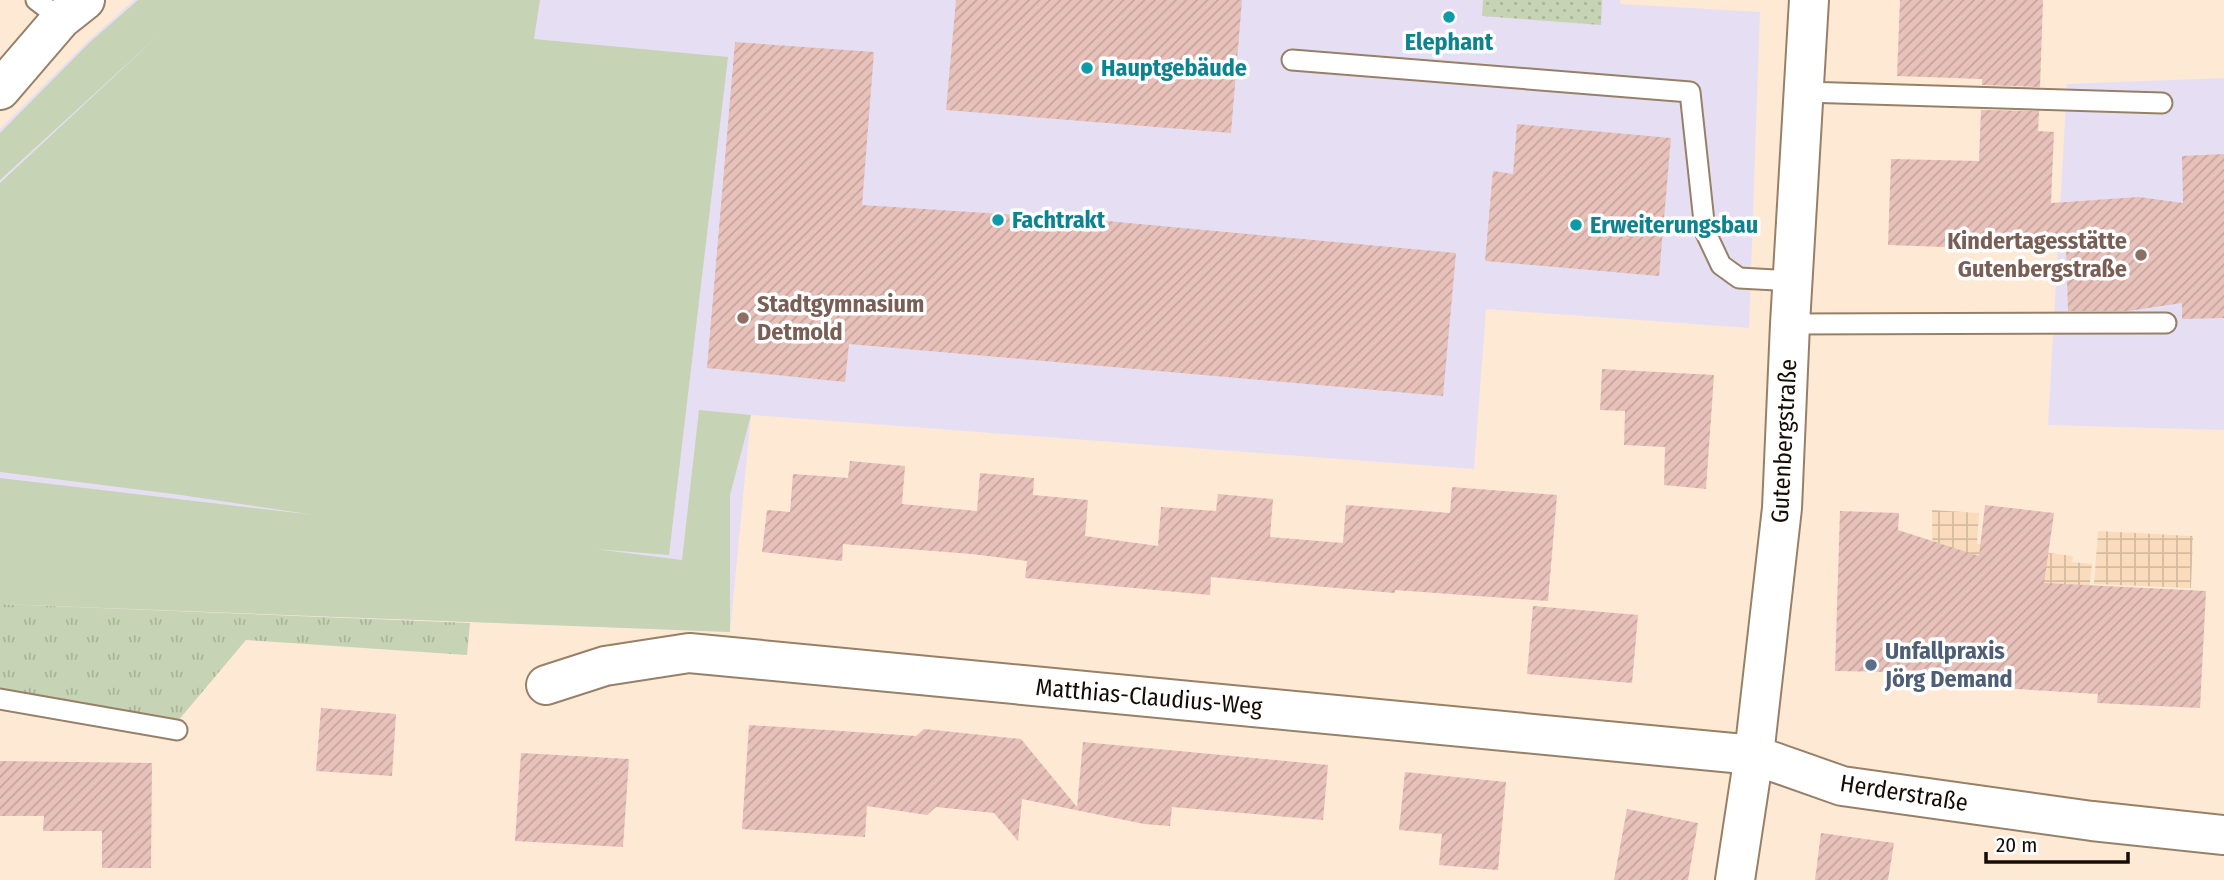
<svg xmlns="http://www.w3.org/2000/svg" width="2224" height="880" font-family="'Fira Sans Condensed',sans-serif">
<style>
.industrial{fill:url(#industrial-grid)}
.education{fill:#e6dff4}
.grass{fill:url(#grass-tufts)}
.park{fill:url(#park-dots)}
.garden{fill:#c6d3b5}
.building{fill:url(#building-hatch)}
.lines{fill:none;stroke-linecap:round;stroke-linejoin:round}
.service-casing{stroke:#978068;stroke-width:23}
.minor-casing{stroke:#978068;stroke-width:42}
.service{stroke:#fff;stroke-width:19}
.minor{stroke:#fff;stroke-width:38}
.culture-dot{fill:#0f9aa8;stroke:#fff;stroke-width:2.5}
.education-dot{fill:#8d6e63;stroke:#fff;stroke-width:2.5}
.service-dot{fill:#5c6f8a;stroke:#fff;stroke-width:2.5}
.labels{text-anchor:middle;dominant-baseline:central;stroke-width:7;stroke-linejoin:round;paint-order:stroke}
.culture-label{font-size:24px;font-weight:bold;fill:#0d838f;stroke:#fff;text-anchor:start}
.education-label{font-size:24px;font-weight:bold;fill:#785e54;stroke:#fff;text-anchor:end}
.street-label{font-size:24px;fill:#150c05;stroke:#fff}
.service-label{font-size:24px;font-weight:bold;fill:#4e5e75;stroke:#fff;text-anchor:start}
</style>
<defs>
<pattern id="industrial-grid" width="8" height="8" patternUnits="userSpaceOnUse" patternTransform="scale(1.75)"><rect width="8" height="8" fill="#fadbbb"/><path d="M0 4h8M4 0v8" fill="none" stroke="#d5bb9f"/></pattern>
<pattern id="grass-tufts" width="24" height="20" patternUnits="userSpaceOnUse" patternTransform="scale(1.75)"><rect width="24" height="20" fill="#c6d3b5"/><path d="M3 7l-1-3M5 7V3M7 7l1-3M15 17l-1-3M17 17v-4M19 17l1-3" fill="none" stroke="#a9b49a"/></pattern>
<pattern id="park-dots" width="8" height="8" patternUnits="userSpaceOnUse" patternTransform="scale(1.75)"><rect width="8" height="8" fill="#c6d3b5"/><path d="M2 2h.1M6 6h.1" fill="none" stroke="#a9b49a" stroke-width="1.8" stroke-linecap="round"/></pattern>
<pattern id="building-hatch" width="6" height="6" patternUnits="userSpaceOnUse" patternTransform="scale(1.75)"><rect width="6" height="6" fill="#e7c1ba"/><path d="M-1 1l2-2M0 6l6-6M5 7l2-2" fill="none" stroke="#c5a59e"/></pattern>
</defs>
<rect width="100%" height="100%" fill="#fee9d5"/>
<g class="industrial">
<path d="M1932,510L1979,513L1977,544L2073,556L2072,562L2092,564L2089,591L1933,590Z"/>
<path d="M2098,531L2193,536L2191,588L2094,584Z"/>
</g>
<g class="education">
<path d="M134,0H1620L1621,4L1760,12L1749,328L1486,309L1474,469L751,415L730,632L0,604V129L88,41Z"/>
<path d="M2224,78V430L2048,425L2067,84Z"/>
</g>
<path class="grass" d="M0,604L470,623L467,655L246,640L177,722L0,689Z"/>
<path class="park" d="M1483,0H1602L1601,25L1482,16Z"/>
<path class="garden" d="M138,0H540L534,39L728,57L669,555L595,549L682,560L699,410L751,415L730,495V632L0,604V478L314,515L181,495L0,472V183L162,32L0,180V133L89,43Z"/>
<g class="building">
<path d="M956,0H1242L1231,133L946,110Z"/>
<path d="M1900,0H2043L2040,87L1982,85V79L1897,76Z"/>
<path d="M735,42L874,52L862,205L1096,220L1456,253L1443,396L849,344L845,382L707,368Z"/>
<path d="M1981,110L2039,111L2038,131L2054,132L2051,203L2139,197L2183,203L2182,156L2224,154V318L2182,319V303L2128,311H2068L2066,245L1973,242V248L1888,245L1891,159L1979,161Z"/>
<path d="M1517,124L1671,138L1659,276L1485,261L1493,171L1513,174Z"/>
<path d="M1602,369L1714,375L1706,489L1664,485L1665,447L1624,445L1625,411L1600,410Z"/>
<path d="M850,461L905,466L902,504L977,511L980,473L1034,478L1033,495L1088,500L1085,536L1158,546L1161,507L1216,511L1218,494L1273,499L1270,537L1343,543L1346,505L1450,513L1452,487L1557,495L1548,601L1395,590V593L1211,577L1210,595L1025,578L1027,561L972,554L843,544L842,561L762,552L767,510L790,512L793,474L848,478Z"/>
<path d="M1985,505L2054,513L2044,583L2206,591L2200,708L2097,703L2098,694L1969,686L1943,673L1835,671L1840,511L1899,513L1898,530L1979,556Z"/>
<path d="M1533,606L1638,615L1632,683L1527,674Z"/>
<path d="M321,708L396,714L392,776L316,771Z"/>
<path d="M749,725L916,736L924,729L1021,739L1077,807L1083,742L1328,765L1323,820L1172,807L1170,826L1144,824L1022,799L1018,841L994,813L936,807L927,815L867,806L865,837L742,829Z"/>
<path d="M521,753L629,759L623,847L515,841Z"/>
<path d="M0,761L152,763L151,868H102V831H43L44,816H0Z"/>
<path d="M1405,772L1506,782L1498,870L1439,865L1442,834L1399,830Z"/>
<path d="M1627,809L1698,823L1688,880H1614Z"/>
<path d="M1821,833L1894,843L1888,880H1815Z"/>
</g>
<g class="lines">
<defs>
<g id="service">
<path d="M36,0L61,19"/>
<path d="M1292,60L1690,92L1705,231L1721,265L1739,278L1792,281"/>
<path d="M1804,92L2162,103"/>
<path d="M1790,324L2166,323"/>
<path d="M0,699L177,730"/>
</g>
<g id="minor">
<path d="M0,90L61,19L85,0"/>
<path d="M546,685L605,666L689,653L1754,755L1842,786L2092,821L2224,835"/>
<path d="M1735,880L1754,755L1782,508L1790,324L1809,0"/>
</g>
</defs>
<use href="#service" class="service-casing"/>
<use href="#minor" class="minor-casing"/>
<use href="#service" class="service"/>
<use href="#minor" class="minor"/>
</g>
<g class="culture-dot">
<circle cx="1449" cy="17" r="7"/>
<circle cx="1087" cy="68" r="7"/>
<circle cx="998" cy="220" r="7"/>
<circle cx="1576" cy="225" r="7"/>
</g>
<g class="education-dot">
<circle cx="2141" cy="255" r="7"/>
<circle cx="743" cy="318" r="7"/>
</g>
<circle class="service-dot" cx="1871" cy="665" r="7"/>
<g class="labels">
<g class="culture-label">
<text x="1449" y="42" text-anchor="middle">Elephant</text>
<text x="1101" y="68">Hauptgebäude</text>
<text x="1012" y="220">Fachtrakt</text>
<text x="1590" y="225">Erweiterungsbau</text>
</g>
<g class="education-label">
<text x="2127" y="241">Kindertagesstätte<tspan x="2127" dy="28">Gutenbergstraße</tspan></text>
<text x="757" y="304" text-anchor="start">Stadtgymnasium<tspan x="757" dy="28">Detmold</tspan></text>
</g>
<g class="street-label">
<text transform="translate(1784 441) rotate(-87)">Gutenbergstraße</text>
<text transform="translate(1149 697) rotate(5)">Matthias-Claudius-Weg</text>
<text transform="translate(1904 793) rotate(9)">Herderstraße</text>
</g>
<g class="service-label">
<text x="1885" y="651">Unfallpraxis<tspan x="1885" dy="28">Jörg Demand</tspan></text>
</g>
</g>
<path d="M1986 852v10h142v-10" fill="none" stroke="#150c05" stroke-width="3.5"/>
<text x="1996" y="852" font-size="21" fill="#150c05" stroke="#ffffff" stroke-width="5" paint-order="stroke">20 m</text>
</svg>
